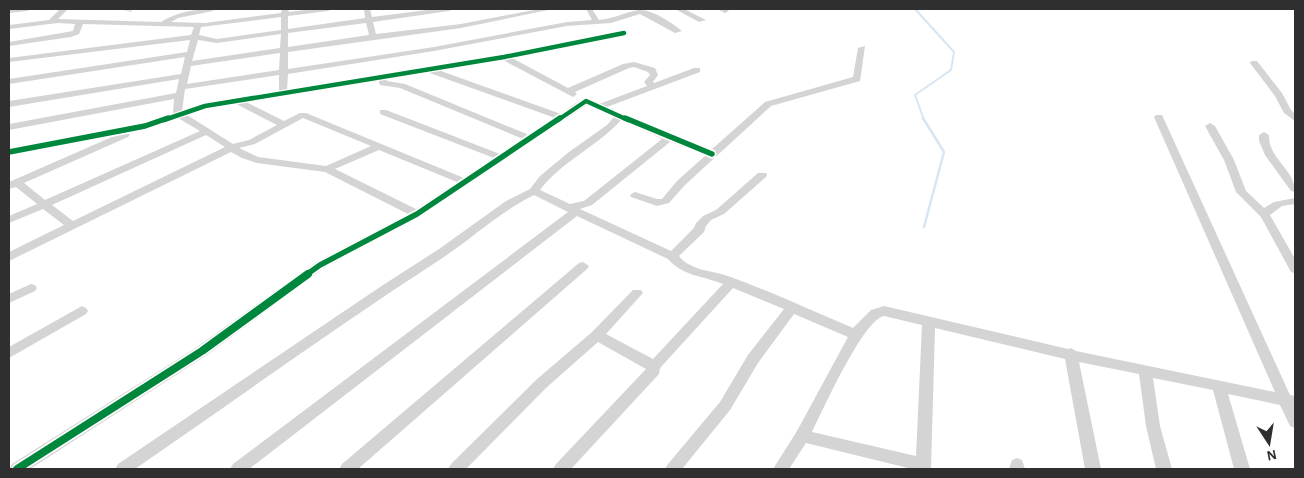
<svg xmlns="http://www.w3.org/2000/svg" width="1304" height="478" font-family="'Alegreya Sans',sans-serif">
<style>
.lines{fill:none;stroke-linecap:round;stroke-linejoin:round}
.stream-far1{stroke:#d7e6f3;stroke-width:2}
.stream{stroke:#d7e6f3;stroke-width:2.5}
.minor{fill:#d4d4d4;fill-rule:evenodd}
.cycleway-far2-casing{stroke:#fff;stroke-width:7}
.cycleway-far1-casing{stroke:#fff;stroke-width:9}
.cycleway-casing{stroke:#fff;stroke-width:11}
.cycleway-far2{stroke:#00873e;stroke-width:4.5}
.cycleway-far1{stroke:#00873e;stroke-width:5.5}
.cycleway{stroke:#00873e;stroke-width:8}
</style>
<rect width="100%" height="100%" fill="#fff"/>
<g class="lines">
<g class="stream-far1">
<path d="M123,9L131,11"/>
<path d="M915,9L954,52L951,70L915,95L924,120"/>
</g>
<path class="stream" d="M923,118L944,152L924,227"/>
<g class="minor">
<path d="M9,9H31L27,11L9,13Z"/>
<path d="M60,9H68L58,19L161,22C177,12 195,9 213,9V11L178,18L171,22L205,23L281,13L282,9H288L289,12L313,9H332L328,11L288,16V29L365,18L364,9H370L372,17L435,9H453L449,11L373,22L376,34L461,24L539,9H553L461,28L288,52V69L434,47L567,22L592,20L586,9H592L599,20C613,19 625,12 639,10C651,9 673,23 682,31L675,33L640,14L611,23L567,26L434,51L288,74L287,90L504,55L624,31L628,33L627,35L512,58L568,88L623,64L634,62L655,68L658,75L653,82L654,83L694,68H700V72L607,107L672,136L711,150L765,102L853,77L858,48L865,46L860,81L771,106L685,185L669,203L657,206L631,197L630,195L635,192L657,199H662L677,181L706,155L670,142L592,205L580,209L671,251L694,228L696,223L703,216L716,210L758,173H766L767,175L766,177L724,214L711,220L706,226L704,232L679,256C691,271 711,270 728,276C770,291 812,311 853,328L871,310L884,306L1068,349L1071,348L1076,351L1275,392L1154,117L1156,115H1162L1290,395L1295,396V428L1290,426L1280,405L1228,394L1250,469H1234L1213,390L1153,378L1160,426L1172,469H1156L1146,426L1139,374L1079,362L1101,469H1085L1065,359L935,328L931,469H912L806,443L789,469H773L797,431L848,337L794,314L758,363L730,410L682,469H665L668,464L720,402L748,355L784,309L733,288L660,368L659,374L571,469H553L556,464L646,369L598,342L546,388L466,469H448L451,464L536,380L592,332L633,290H641L643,293L606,334L653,359L723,284C703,276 683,276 668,259L577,216L249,469H230L233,464L568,212L534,195C500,212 472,238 441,259C337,326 237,399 135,469H115L118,464L380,287L439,249L506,201L530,189L540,176L569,152L607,125L614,117L587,105L421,216L324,268L207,355L30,469H9L12,464L197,347L316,262L408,214L325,172L257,163L242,158L231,152L9,261V252L64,225L43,209L9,223V216L37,204L16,187L9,189V182L121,133L9,155V149L143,124L173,114L174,99L9,130V124L176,93L179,79L9,107V101L181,74L185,57L9,84V79L187,52L190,40L9,62V58L191,35L194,27L83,24L79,34L71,37L9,46V42L73,31L75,24L58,23L9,29V25L49,20ZM281,17V30L217,39L199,35L201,27ZM366,23L369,35L288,47V33ZM281,34L280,48L192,61L198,40L217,43ZM280,53L279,70L187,84L191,66ZM503,60L573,97L577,94L575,92L629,68L634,67L648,72L650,75L644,82L647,86L599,104C580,95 577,103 561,114L438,70ZM427,72L555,118L529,135L405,84L387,81L386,79ZM279,75V91L205,103L182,111L185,89ZM378,80L380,85L400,88L523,139L500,154L386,110H380V114L494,158L464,178L306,113H300L284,121L246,102ZM236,104L277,125L249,140L233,144L187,115L207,108ZM178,118L200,131L45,200L24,183L128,137L130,135L126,132L148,128ZM303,118L371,146L326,166L258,157L239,148L255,144ZM621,120L662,139L584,201L570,204L540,190C562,161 597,147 621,120ZM206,135L225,147L73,221L52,205ZM379,150L457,182L416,209L335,169ZM884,316L922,325L916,456L812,432C823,410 863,320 884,316Z"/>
<path d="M675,9H684L706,20L699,22Z"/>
<path d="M717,9H726L729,11L725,13Z"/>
<path d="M1251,61H1257L1282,93L1291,110L1295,114V121L1284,113L1275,96L1250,63Z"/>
<path d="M1210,123L1215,126L1234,160L1246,191L1264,208L1274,202L1295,198V204L1282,206L1270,215L1295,259V273L1291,272L1261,217L1236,192L1224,160L1205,126Z"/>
<path d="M1264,132L1269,135C1268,159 1295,169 1295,192L1291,191L1265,155L1259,141V135Z"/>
<path d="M583,262L589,266L587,269L358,469H339L342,464L579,263Z"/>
<path d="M31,284L35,285L37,288L35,291L9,303V294Z"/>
<path d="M82,306L86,308L88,311L86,314L9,358V347Z"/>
<path d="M1017,458L1022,460L1025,469H1009L1012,460Z"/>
</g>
<defs>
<g id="cycleway-far2">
<path d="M164,120L205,106L504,57L624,33"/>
<path d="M558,120L586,101L628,120"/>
</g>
<g id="cycleway-far1">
<path d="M625,118L712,154"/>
<path d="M9,152L145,126L168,118"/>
<path d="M306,275L320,265L417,214L560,118"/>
</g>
<path id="cycleway" d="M17,469L202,351L308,274"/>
</defs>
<use href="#cycleway-far2" class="cycleway-far2-casing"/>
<use href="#cycleway-far1" class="cycleway-far1-casing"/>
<use href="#cycleway" class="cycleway-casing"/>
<use href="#cycleway-far2" class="cycleway-far2"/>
<use href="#cycleway-far1" class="cycleway-far1"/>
<use href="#cycleway" class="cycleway"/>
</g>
<rect width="1304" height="478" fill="none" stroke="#2f2f2f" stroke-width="20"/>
<g transform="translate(1269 443) rotate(168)" stroke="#ffffff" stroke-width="4" paint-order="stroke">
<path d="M0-4L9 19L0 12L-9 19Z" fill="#2f2f2f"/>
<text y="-8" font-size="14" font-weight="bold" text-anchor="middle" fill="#2f2f2f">N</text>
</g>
</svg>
